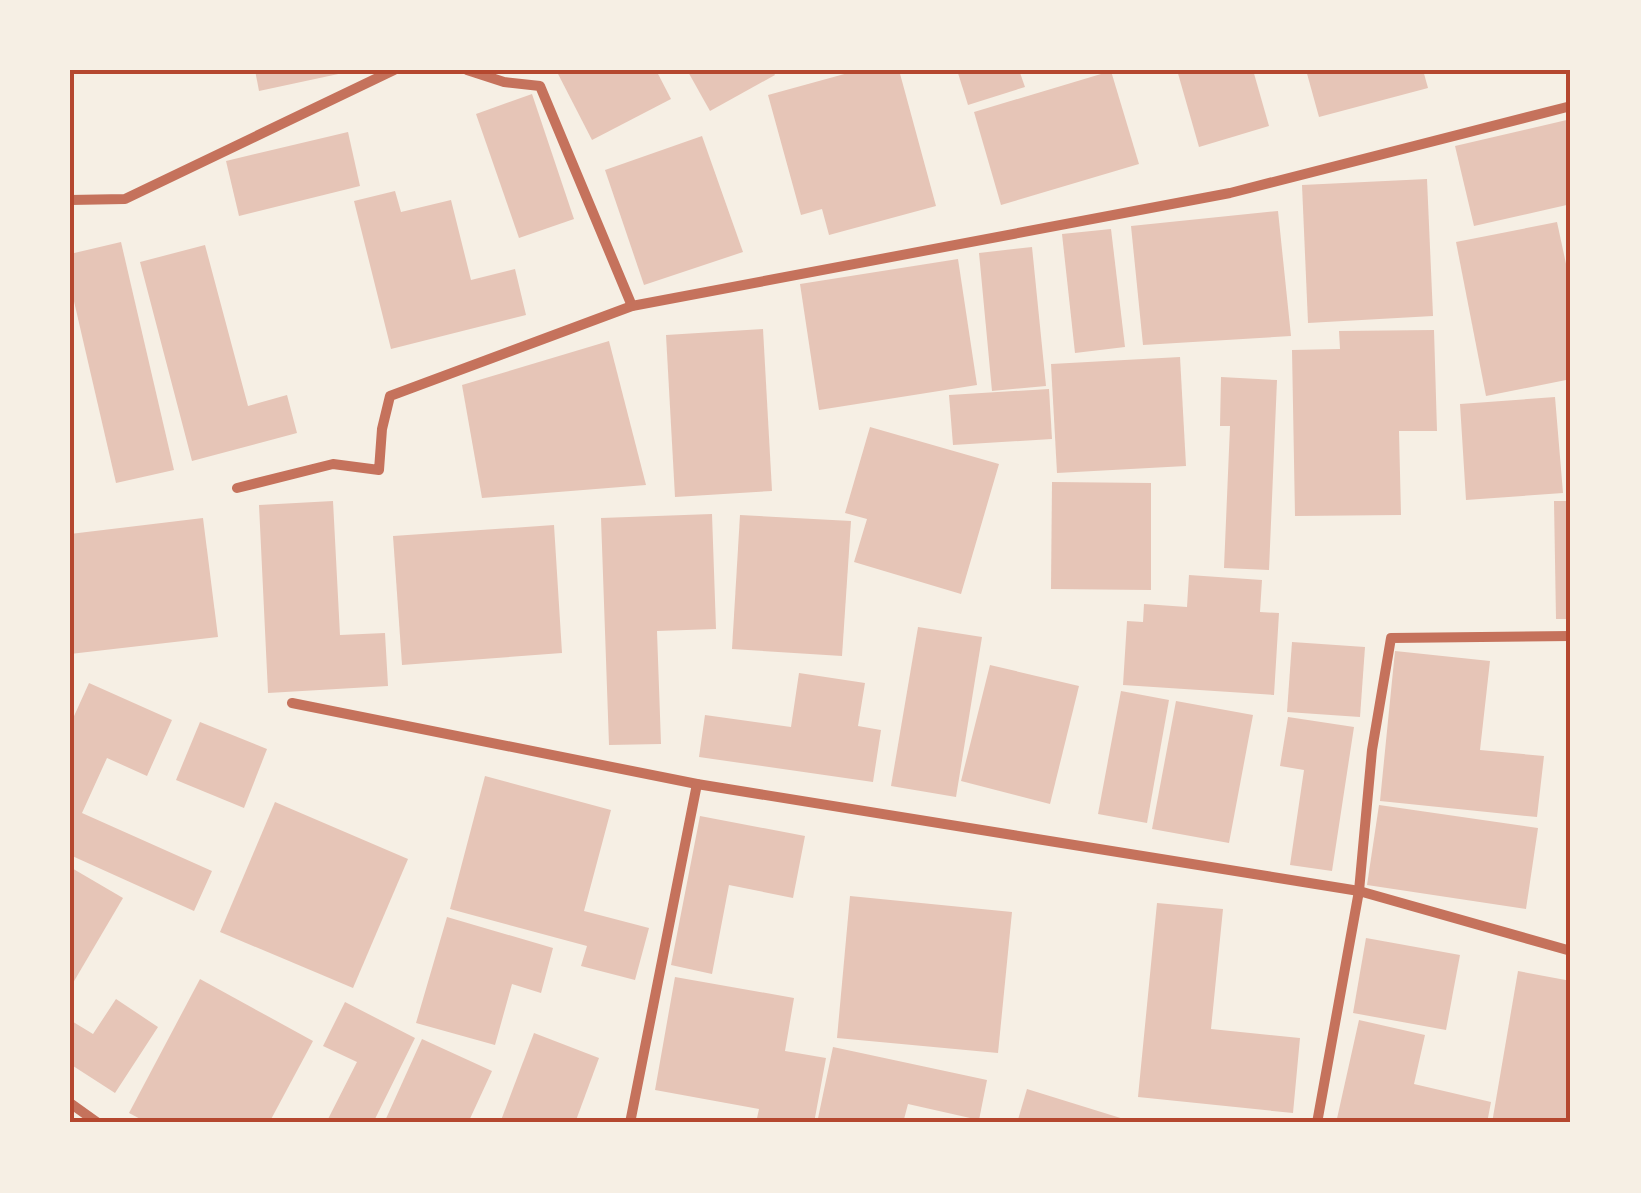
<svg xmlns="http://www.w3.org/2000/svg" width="1641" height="1193" font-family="Montserrat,sans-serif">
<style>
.building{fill:#e6c5b7}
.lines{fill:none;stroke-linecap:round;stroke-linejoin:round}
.minor{stroke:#c5725c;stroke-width:10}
.neatline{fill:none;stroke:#b5482f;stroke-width:4}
</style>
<rect width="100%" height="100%" fill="#f6efe4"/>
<g class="building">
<path d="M255,70H342L343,73L259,91Z"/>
<path d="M556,70H656L671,99L592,140Z"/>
<path d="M687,70H772L775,75L710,111Z"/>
<path d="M859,70H899L936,206L829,235L822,209L801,215L768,95Z"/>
<path d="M957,70H1019L1025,87L968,105Z"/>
<path d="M1177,70H1253L1269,126L1199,147Z"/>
<path d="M1306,70H1423L1428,88L1319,117Z"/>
<path d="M1111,71L1139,164L1001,205L974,112Z"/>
<path d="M532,94L574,219L519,238L476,114Z"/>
<path d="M1571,119V204L1474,226L1455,146Z"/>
<path d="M348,132L360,186L239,216L226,161Z"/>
<path d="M702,136L743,252L644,285L605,170Z"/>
<path d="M1427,179L1433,316L1308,323L1302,185Z"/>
<path d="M395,191L401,212L451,200L471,280L515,269L526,315L391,349L354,201Z"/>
<path d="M1278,211L1291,336L1143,345L1131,226Z"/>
<path d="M1557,222L1571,287V379L1486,396L1456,242Z"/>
<path d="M1111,229L1125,347L1075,353L1062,234Z"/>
<path d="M121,242L174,470L116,483L70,284V254Z"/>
<path d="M205,245L248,406L287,395L297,433L192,461L140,262Z"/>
<path d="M1032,247L1046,386L992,391L979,253Z"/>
<path d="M958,259L977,385L819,410L800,284Z"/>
<path d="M763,329L772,491L675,497L666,335Z"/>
<path d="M1434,330L1437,431H1399L1401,515L1295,516L1292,350L1340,349L1339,331Z"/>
<path d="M609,341L646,485L482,498L462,385Z"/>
<path d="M1180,357L1186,466L1057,473L1051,364Z"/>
<path d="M1221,377L1277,380L1269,570L1224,568L1230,426H1220Z"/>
<path d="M1049,389L1052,439L953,445L949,395Z"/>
<path d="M1555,397L1563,493L1466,500L1460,404Z"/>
<path d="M870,427L999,464L961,594L854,562L867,519L845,513Z"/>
<path d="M1566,452H1571V494H1567Z"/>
<path d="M1052,482L1151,483V590L1051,589Z"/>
<path d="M333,501L340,635L385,633L388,686L268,693L259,505Z"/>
<path d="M1554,501H1571V619H1556Z"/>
<path d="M712,514L716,629L657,631L661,744L609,745L601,518Z"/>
<path d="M740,515L851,521L842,656L732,649Z"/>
<path d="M203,518L218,637L70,654V534Z"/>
<path d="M554,525L562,653L402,665L393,536Z"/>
<path d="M1189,575L1262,580L1260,612L1279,613L1274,695L1123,685L1127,621L1143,622L1144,604L1187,607Z"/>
<path d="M918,627L982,637L956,797L891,786Z"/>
<path d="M1292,642L1365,647L1360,717L1287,712Z"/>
<path d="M1395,651L1490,661L1480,750L1544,756L1537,817L1380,801Z"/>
<path d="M990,665L1079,686L1050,804L961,781Z"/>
<path d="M799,673L865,683L858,726L881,730L873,782L699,757L705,715L791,727Z"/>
<path d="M89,683L172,720L147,776L107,758L82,813L212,871L194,911L70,855V725Z"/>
<path d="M1121,691L1169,700L1147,823L1098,814Z"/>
<path d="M1176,701L1253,715L1229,843L1152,829Z"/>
<path d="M1288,717L1354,727L1332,871L1290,865L1304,770L1280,766Z"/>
<path d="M200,722L267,749L244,808L176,780Z"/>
<path d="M485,776L611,810L584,911L649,928L635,980L581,966L587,946L450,909Z"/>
<path d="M275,802L408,859L353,988L220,932Z"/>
<path d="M1379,805L1538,828L1526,909L1367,885Z"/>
<path d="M700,816L805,836L793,898L729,885L712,974L671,965Z"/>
<path d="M70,867L123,898L70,988Z"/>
<path d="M850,896L1012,912L998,1053L837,1038Z"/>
<path d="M1157,903L1223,909L1211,1029L1300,1038L1293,1113L1138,1097Z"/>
<path d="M447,917L553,948L541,993L512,984L495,1045L416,1023Z"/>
<path d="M1366,938L1460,955L1446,1030L1353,1013Z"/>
<path d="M1518,971L1571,981V1103L1568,1123H1492Z"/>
<path d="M675,977L794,998L785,1051L826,1058L814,1123H756L759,1109L655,1090Z"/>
<path d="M200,979L313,1041L269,1123H148L129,1113Z"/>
<path d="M116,999L158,1027L115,1093L70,1064V1020L93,1034Z"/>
<path d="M345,1002L415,1038L373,1123H326L357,1062L323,1046Z"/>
<path d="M1359,1020L1425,1035L1414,1084L1491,1102L1487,1123H1336Z"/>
<path d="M534,1033L599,1058L575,1123H500Z"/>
<path d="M422,1039L492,1071L468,1123H384Z"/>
<path d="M833,1047L987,1080L979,1120L908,1104L903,1123H817Z"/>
<path d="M1027,1089L1127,1120L1126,1123H1017Z"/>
</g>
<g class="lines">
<g class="minor">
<path d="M467,70L504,82L540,86L632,306"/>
<path d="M70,200L125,199L394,70"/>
<path d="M237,488L333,464L379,470L382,429L390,396L632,306L1230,193L1571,106"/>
<path d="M292,703L697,784L1359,891L1571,951"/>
<path d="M70,1103L98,1123"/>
<path d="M630,1123L697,784"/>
<path d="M1317,1123L1359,891L1372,750L1391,638L1571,636"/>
</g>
</g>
<rect width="1641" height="1193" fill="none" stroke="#f6efe4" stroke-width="145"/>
<rect x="72" y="72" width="1496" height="1048" class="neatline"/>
</svg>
